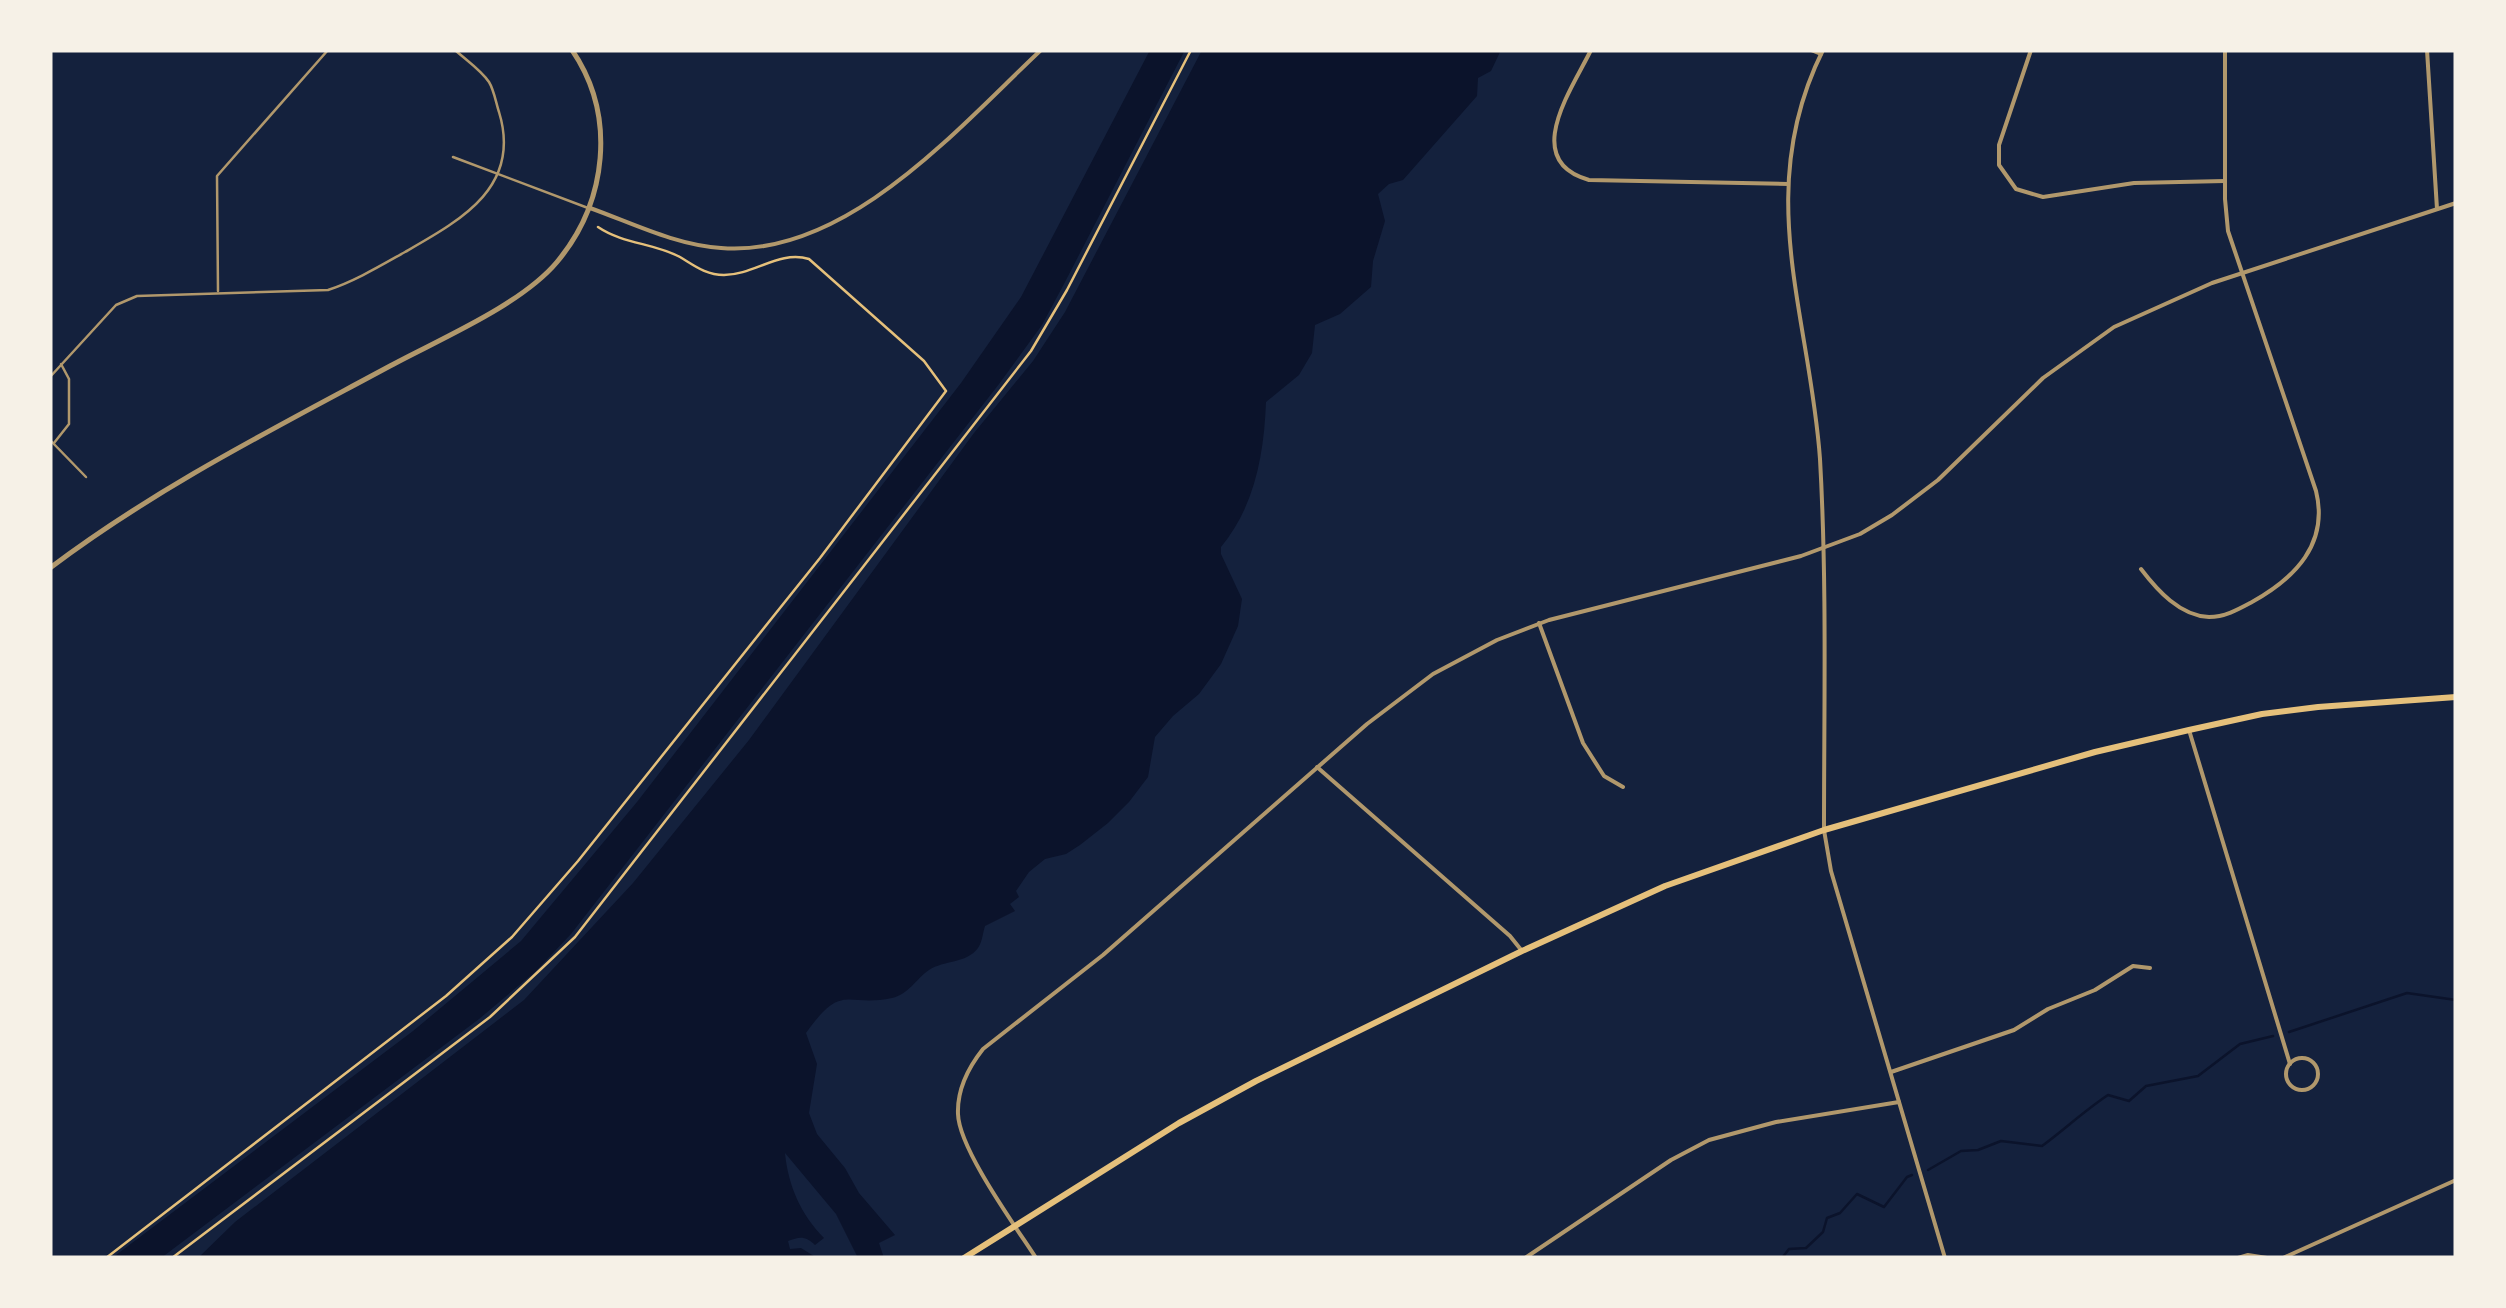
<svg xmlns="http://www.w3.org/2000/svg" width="2506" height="1308" font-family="Raleway,sans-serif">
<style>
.water{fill:#0b132b}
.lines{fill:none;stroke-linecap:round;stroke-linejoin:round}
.stream{stroke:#0b132b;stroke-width:2.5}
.path{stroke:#e5c07b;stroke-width:2.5}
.service{stroke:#b1986c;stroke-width:2.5}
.minor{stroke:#b1986c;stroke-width:4}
.tertiary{stroke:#b1986c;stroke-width:5}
.secondary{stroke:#e5c07b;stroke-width:6}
</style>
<rect width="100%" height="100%" fill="#14213d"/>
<g class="water">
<path d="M1150,50H1185L1065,282L1042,325L999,384L571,934L536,971L479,1019L161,1258H112L413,1031L521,941L637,802L961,383L1021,297Z"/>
<path d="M1202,50H1501L1491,71L1478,78L1477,96L1403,180L1389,184L1378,194L1385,221L1373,261L1371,287L1340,314L1315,325L1312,353L1299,375L1266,402C1264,454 1255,506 1221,547V554L1242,599L1238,626L1221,664L1199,694L1173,716L1155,737L1148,777L1129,802L1108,823L1080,845L1066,854L1045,859L1029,872L1016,891L1019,897L1010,904L1015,911L985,926C983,932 982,943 978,948C966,964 944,960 929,970C916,979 909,994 892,998C846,1008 843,981 806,1033L817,1064L809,1113L817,1134L845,1168L859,1193L895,1235L879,1243L884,1258H858L836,1214L785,1153C788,1185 801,1215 824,1238L815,1245C806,1236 800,1236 788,1241L790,1249L801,1248L817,1258H198L235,1222L524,1000L633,883L749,740L974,433L1033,361L1065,312Z"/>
</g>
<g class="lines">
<g class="stream">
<path d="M2289,1032L2407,993L2456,1000"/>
<path d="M1928,1170L1961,1151L1978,1150L2001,1141L2042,1146C2065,1129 2084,1111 2108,1095L2129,1101L2146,1086L2198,1076L2240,1044L2273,1036"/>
<path d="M1782,1258L1789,1249L1806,1248L1823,1232L1827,1218L1840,1213L1857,1194L1884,1207L1907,1177L1912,1175"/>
</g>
<g class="path">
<path d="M106,1258L446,996L512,937L578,861L820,558L946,391L924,361L809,259C779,250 754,275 724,275C706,275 695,266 680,257C654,243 623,244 598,227"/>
<path d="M172,1258L490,1017L575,937L1031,351L1067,290L1191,50"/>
</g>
<g class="service">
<path d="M453,157L588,208"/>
<path d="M218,291L217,176L328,50"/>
<path d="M50,377L116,305L137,296L328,290C355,281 380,266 405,252C461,220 522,187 499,112C496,103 494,90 489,82C481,70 466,60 455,50"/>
<path d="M50,440L86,477"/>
<path d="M54,443L69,424V379L61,364"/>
</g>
<g class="minor">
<path d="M1591,50C1572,89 1520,161 1589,180L1788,184"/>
<path d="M1811,50L1821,54"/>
<path d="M1823,50C1752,192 1810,316 1820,459C1827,582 1824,707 1824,830L1831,871L1945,1258"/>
<path d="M2031,50L1999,145V165L2016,189L2043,197L2134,183L2225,181"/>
<path d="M2427,50L2437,209"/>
<path d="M590,208C632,223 675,245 721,248C846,258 957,129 1041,50"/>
<path d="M2141,569C2157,590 2180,616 2209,617C2225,617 2239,609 2252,602C2295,578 2329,544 2316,491L2228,231L2225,199V50"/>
<path d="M1539,623L1583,743L1604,776L1623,787"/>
<path d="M2189,730L2290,1064"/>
<path d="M1317,767L1510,936L1522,951"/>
<circle cx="2302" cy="1074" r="16"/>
<path d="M1891,1072L2014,1030L2048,1009L2095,990L2133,966L2150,968"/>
<path d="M1036,1258C1016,1227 959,1149 958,1114C957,1090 968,1068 983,1049L1103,955L1367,724L1433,674L1497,640L1549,620L1801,556L1860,534L1892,515L1938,480L2043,378L2114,327L2212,283L2456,203"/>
<path d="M1525,1258L1671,1160L1709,1140L1776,1122L1899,1102"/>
<path d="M2238,1258L2248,1255L2267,1258"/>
<path d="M2283,1258L2456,1180"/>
</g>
<path class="tertiary" d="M50,568C156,488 273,429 390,366C440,339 521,305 557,262C607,202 617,116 572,50"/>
<path class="secondary" d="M964,1258L1179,1123L1256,1081L1522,951L1665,886L1824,830L2095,752L2189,730L2262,714L2318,707L2456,697"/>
</g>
<rect width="2506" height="1308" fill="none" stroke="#f6f1e7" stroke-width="105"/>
</svg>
